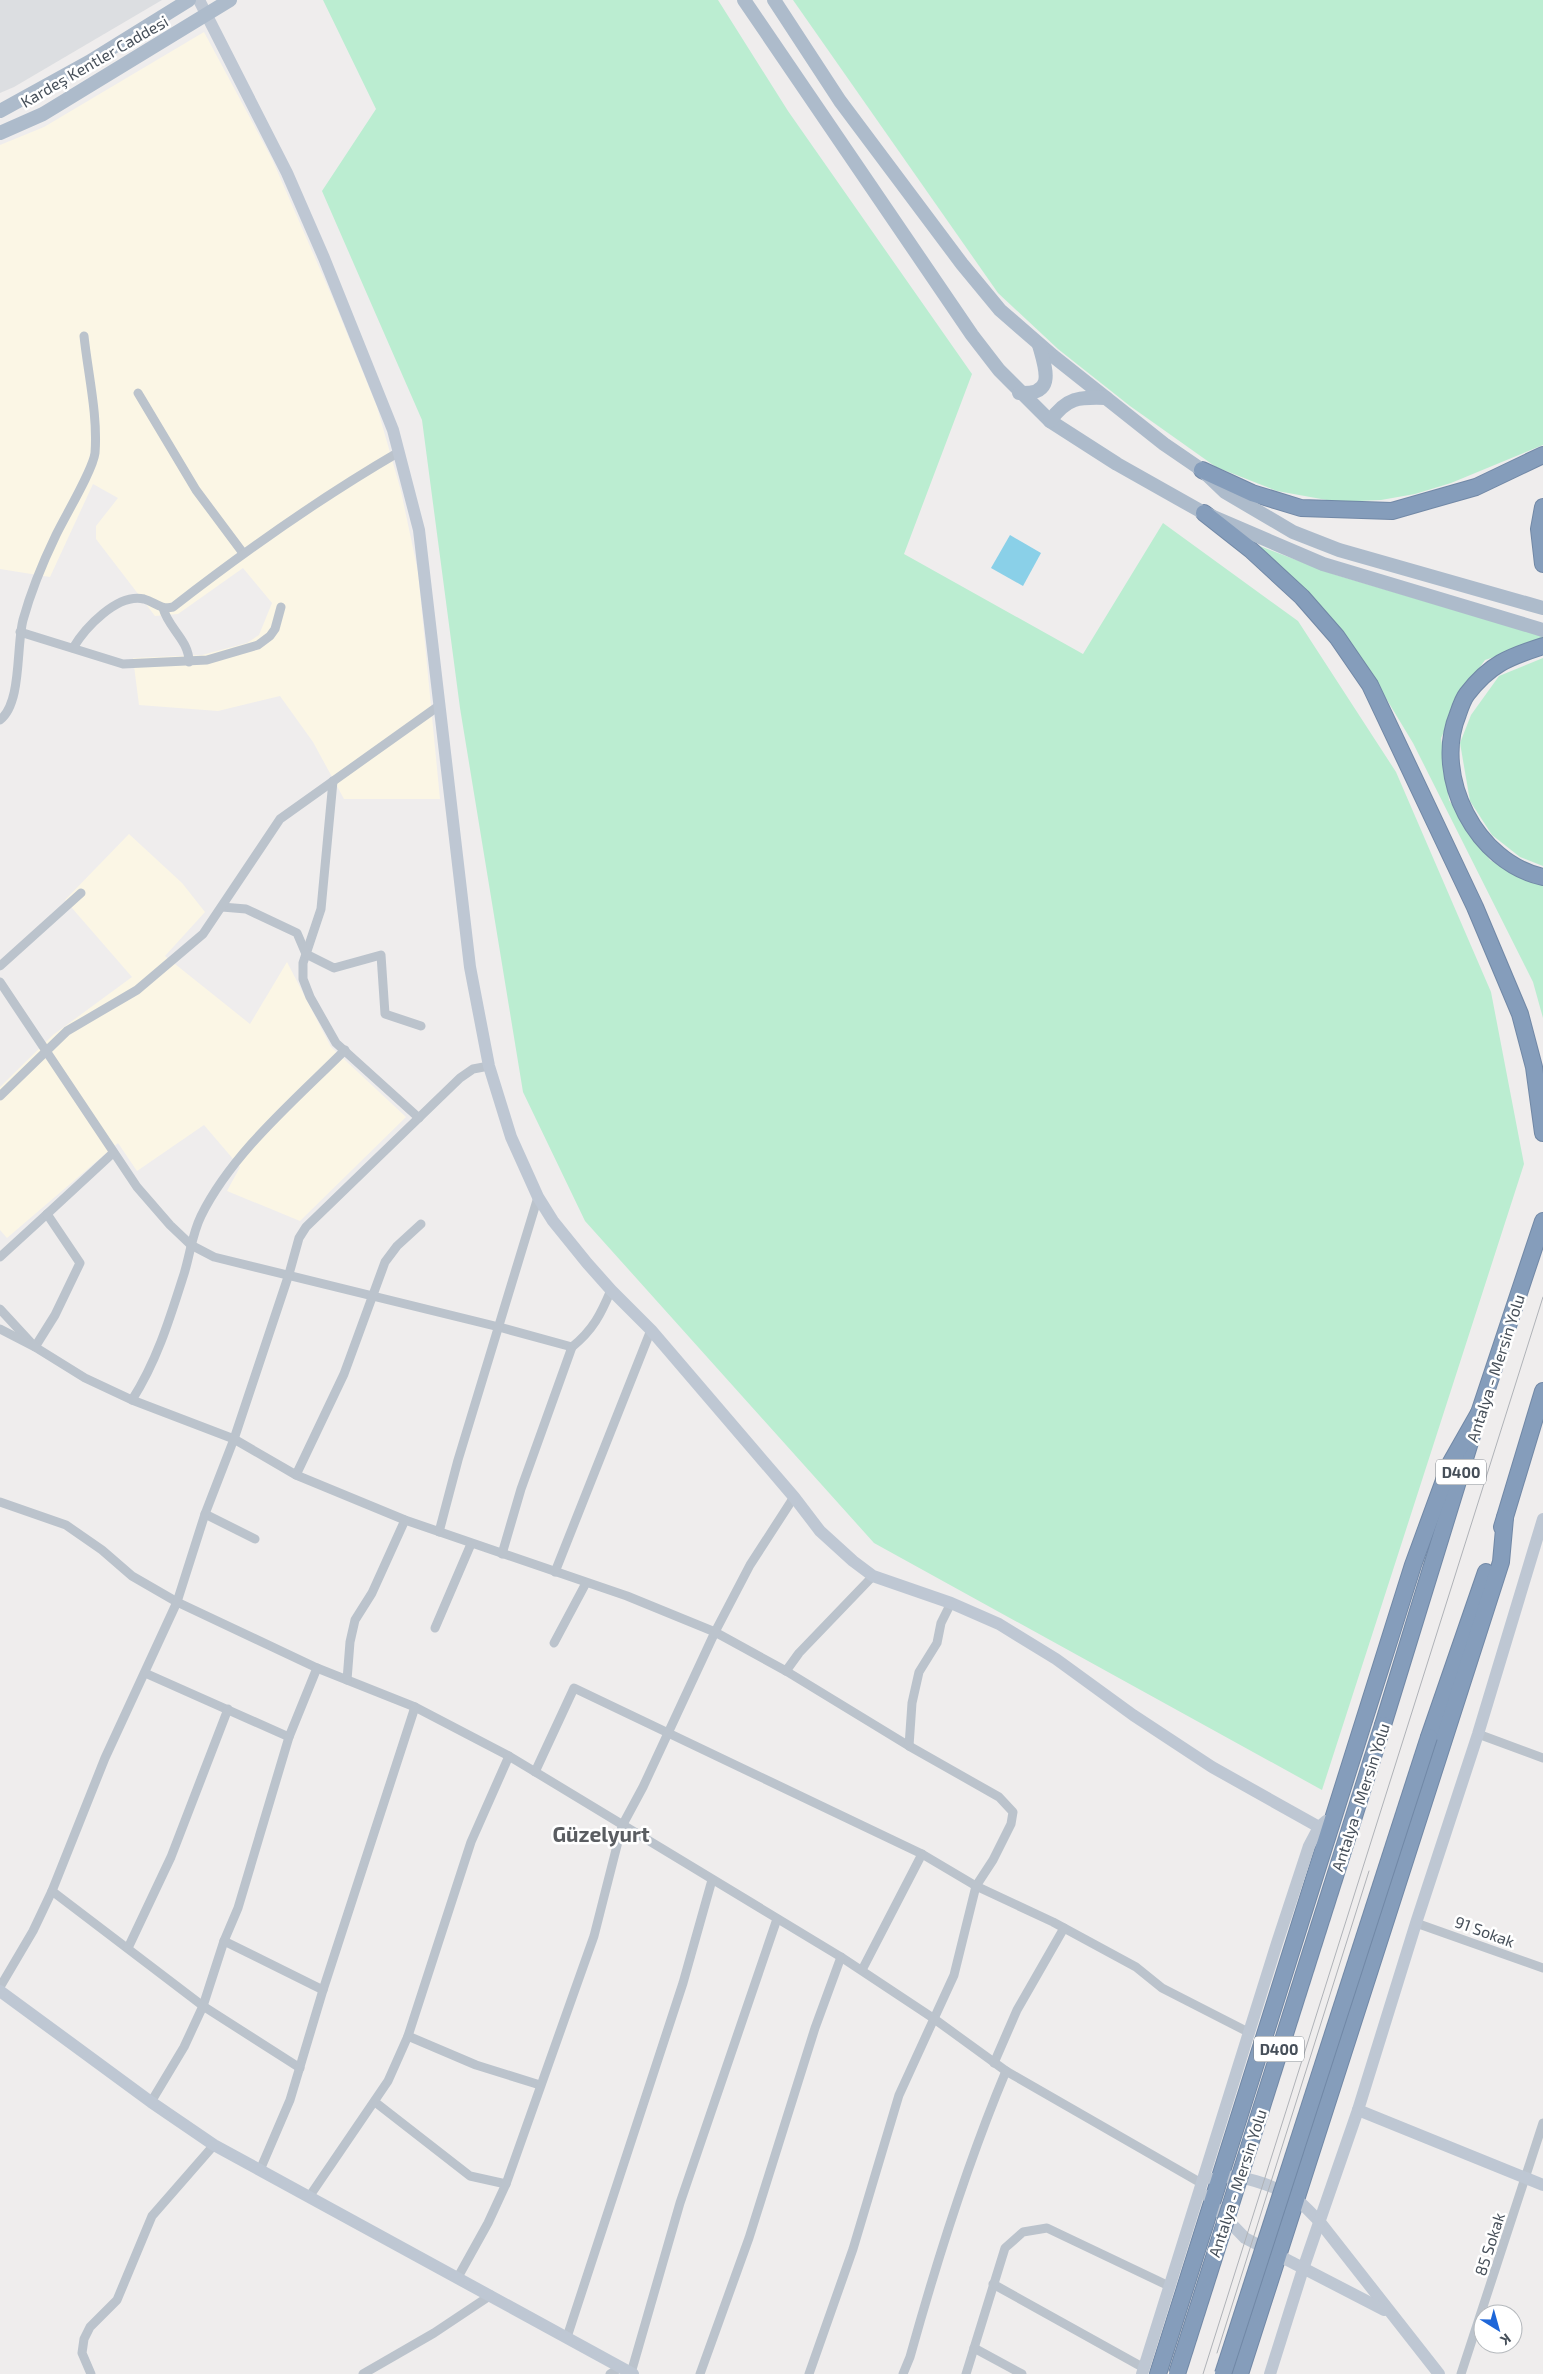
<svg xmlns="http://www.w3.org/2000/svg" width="1543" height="2374" font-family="'Exo 2',sans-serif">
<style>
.commercial{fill:#fbf6e5}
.airport{fill:#dcdee1}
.green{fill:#bbedd1}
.water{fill:#8ad0e8}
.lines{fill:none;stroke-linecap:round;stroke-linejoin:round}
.highway-casing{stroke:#7188a6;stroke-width:18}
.street{stroke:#bbc3cc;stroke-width:9}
.secondary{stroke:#bec7d3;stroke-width:12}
.primary{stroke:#adbbcb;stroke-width:14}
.highway{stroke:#859dbb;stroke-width:16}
.tram{stroke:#afb2b7;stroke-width:1}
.highway-bridge-casing{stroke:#7188a6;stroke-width:18;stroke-linecap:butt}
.highway-bridge{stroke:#859dbb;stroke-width:16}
.labels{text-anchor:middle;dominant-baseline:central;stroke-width:5;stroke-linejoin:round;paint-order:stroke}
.shield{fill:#fff;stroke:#7e848b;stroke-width:1}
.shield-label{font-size:15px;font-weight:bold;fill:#464f59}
.street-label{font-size:16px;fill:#464f59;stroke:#fff}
.district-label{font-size:21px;font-weight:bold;fill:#5a5d61;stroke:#fff}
</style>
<rect width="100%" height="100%" fill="#efeded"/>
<g class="commercial">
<path d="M204,32L272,159L333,299L377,407L401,491L418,572L440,799H344L313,742L280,696L218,711L139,705L133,658L202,655L247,643L259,635L272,603L243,568L178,614L155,616L96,539V526L118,498L93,484L50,577L0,569V145L44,127Z"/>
<path d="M129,834L182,883L205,912L165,956L250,1024L287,962L331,1047L406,1117L300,1221L227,1191L240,1167L204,1125L137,1171L118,1143L7,1238L0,1230V1087L53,1035L132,977L65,900Z"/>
</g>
<path class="airport" d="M0,0H162L14,87L0,93Z"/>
<g class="green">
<path d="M323,0H718L788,111L972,374L904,554L1083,654L1163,523L1298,621L1396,772L1491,992L1524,1164L1322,1790L874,1543L585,1221L523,1092L460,708L422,420L322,191L376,109Z"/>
<path d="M793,0H1543V445L1451,483L1415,494L1381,500L1338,502L1277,491L1216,467L1130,406L1058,349L998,293Z"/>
<path d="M1257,545L1336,575L1543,636V641L1485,660L1466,686L1441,738L1449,800L1490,860L1515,875L1543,884V1018L1533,982L1413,743L1372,675Z"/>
<path d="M1543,658V866L1520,857L1492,835L1470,801L1460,743L1471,715L1499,676Z"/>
</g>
<path class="water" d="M1010,535L1041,553L1023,586L991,568Z"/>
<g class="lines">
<defs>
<g id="highway">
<path d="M1202,470L1252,493L1301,508L1392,511L1476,487L1543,455"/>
<path d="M1543,507L1539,529L1543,564"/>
<path d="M1204,513L1251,550L1302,597L1337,637L1370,685L1475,907L1520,1014L1534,1067L1543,1133"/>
<path d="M1543,646C1509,657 1490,664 1467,694C1463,699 1460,708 1458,714C1432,777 1477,863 1543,877"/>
<path d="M1502,1527L1543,1391"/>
<path d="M1383,1725L1479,1413L1543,1221"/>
<path d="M1429,1737L1486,1572"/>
<path d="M1158,2374L1413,1565L1450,1464L1479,1413"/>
<path d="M1240,2374L1501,1562L1505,1518"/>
</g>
</defs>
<use href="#highway" class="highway-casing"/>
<g class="street">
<path d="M138,393L196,490L243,553"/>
<path d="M163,608C168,628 189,640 189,662"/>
<path d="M20,632L123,664L207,660L258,645L270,636L275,629L281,607"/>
<path d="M73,648C85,628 117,593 144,599C155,602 160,610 173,607C245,551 320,498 399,452"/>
<path d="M0,720C22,703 16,647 23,620C31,591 43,562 56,535C65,516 93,470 95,453C98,415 88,374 84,336"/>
<path d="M333,781L321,909L303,963V979L310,997L336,1043L419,1118"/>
<path d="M222,907L246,909L297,933L306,954L334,968L381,955L385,1014L421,1026"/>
<path d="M0,966L81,893"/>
<path d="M0,982L137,1187L170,1225L191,1245L214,1257L499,1327L572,1347"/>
<path d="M0,1096L67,1031L137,990L203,934L280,819L440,705"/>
<path d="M0,1257L47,1214"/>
<path d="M0,1309L35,1347L55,1315L80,1263L47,1214L113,1153"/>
<path d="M0,1329L35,1347L85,1378L132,1400L234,1439L296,1475L405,1520L627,1596L715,1632L786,1671L909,1746L999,1797L1013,1812L1011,1824L993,1860L976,1886L954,1975L899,2095L853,2249L809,2374"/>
<path d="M132,1400C157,1361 170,1318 184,1274C190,1255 192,1234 201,1216C232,1153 295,1100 345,1050"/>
<path d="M296,1475L344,1374L385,1262L397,1246L421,1224"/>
<path d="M0,1502L66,1525L102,1550L132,1576L177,1602L317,1668L415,1707L509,1756L841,1957L933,2018L1006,2071L1201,2183"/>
<path d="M205,1514L255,1539"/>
<path d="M439,1532L458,1460L538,1197"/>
<path d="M502,1554L521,1489L572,1347C593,1330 601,1314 611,1290"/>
<path d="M555,1572L651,1330"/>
<path d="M435,1628L471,1544"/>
<path d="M554,1643L586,1583"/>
<path d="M786,1671L799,1653L873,1576"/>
<path d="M145,1673L289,1737"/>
<path d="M347,1680L350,1642L355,1620L372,1593L405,1520"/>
<path d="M1478,1734L1543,1758"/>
<path d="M909,1746L912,1703L919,1672L937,1643L941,1623L951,1603"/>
<path d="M535,1772L574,1688L922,1854L976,1886L1053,1922L1136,1967L1162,1988L1250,2033"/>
<path d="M52,1891L203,2006L300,2068"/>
<path d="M1416,1923L1543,1968"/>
<path d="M224,1941L323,1990"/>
<path d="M128,1948L171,1857L228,1709"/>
<path d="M862,1970L922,1854"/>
<path d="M0,1987L33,1931L52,1891L105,1758L177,1602L205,1514L234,1439L289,1274L299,1238L306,1227L460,1078L473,1069L489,1066"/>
<path d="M408,2036L476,2065L540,2085"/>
<path d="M994,2063L1017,2010L1064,1928"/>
<path d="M151,2102L184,2047L203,2006L224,1941L238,1908L289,1737L317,1668"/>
<path d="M375,2102L470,2176L506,2184"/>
<path d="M260,2170L290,2100L323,1990L415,1707"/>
<path d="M309,2197L388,2081L408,2036L471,1842L509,1756"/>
<path d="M458,2277L488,2223L506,2184L594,1936L622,1826L643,1787L715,1632L750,1565L794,1497"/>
<path d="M993,2284L1144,2368"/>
<path d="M567,2337L683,1983L712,1880"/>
<path d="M974,2348L1022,2374"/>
<path d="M631,2373L680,2203L777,1919"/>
<path d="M91,2374L82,2353L84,2339L90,2327L117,2300L152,2216L214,2145"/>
<path d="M363,2374L434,2333L491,2295"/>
<path d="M610,2374L621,2367"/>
<path d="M700,2374L749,2238L815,2028L841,1957"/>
<path d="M903,2374L910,2357C937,2260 967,2164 1006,2071"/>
<path d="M966,2374L1005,2248L1023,2232L1047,2228L1169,2286"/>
<path d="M1461,2374L1543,2123"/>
</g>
<g class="secondary">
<path d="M199,0L287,173L324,258L393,430L419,530L470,967L489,1066L511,1137L538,1197L553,1221L587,1263L611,1290L651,1330L794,1497L820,1531L853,1561L873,1576L951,1603L999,1624L1056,1659L1133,1715L1212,1767L1319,1827"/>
<path d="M0,1991L151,2102L214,2145L633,2374"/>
<path d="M1358,2110L1543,2185"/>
<path d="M1213,2179C1237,2171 1275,2186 1296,2199C1304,2205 1312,2214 1319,2221L1439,2374"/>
<path d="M1208,2196L1212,2204L1245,2238L1384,2310"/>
<path d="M1142,2374L1277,1943L1309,1846L1319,1827L1326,1821"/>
<path d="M1270,2374L1303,2269L1358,2110L1416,1923L1478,1734L1543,1519"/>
</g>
<g class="primary">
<path d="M744,0L972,335L999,370L1050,421L1117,464L1204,513L1323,564L1543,630"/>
<path d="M774,0L840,101L962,264L1000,310L1053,356L1164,444L1202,470L1225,492L1293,532L1339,550L1543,608"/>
<path d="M0,111L89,62L189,0"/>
<path d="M0,133L43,114L230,0"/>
<path d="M1019,393C1056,395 1046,370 1039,345"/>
<path d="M1050,421C1067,397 1079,397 1106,398"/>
</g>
<use href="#highway" class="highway"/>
<g class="tram">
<path d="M1217,2353L1369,1871"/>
<path d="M1203,2374L1543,1297"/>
</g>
<defs>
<g id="highway-bridge">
<path d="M1177,2374L1383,1725"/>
<path d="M1223,2374L1429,1737"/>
</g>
</defs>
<use href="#highway-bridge" class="highway-bridge-casing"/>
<use href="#highway-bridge" class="highway-bridge"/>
</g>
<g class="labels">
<g class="shield">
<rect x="1436" y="1459.5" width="50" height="25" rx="4"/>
<rect x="1254" y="2036.5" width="50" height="25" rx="4"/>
</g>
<g class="shield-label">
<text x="1461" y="1472">D400</text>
<text x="1279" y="2049">D400</text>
</g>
<g class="street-label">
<text transform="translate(94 61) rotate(-30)">Kardeş Kentler Caddesi</text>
<text transform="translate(1495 1368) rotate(-72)">Antalya - Mersin Yolu</text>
<text transform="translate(1360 1797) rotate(-72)">Antalya - Mersin Yolu</text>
<text transform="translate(1485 1931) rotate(20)">91 Sokak</text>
<text transform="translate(1237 2183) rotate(-72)">Antalya - Mersin Yolu</text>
<text transform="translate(1489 2244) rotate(-72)">85 Sokak</text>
</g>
<g class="district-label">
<text x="601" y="1833">Güzelyurt</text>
</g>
</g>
<g transform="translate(1498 2329) rotate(143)"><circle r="24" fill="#ffffff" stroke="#b5b9bd"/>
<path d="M0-4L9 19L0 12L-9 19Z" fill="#1e66d8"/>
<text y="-8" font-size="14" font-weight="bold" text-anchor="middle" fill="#464f59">K</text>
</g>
</svg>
